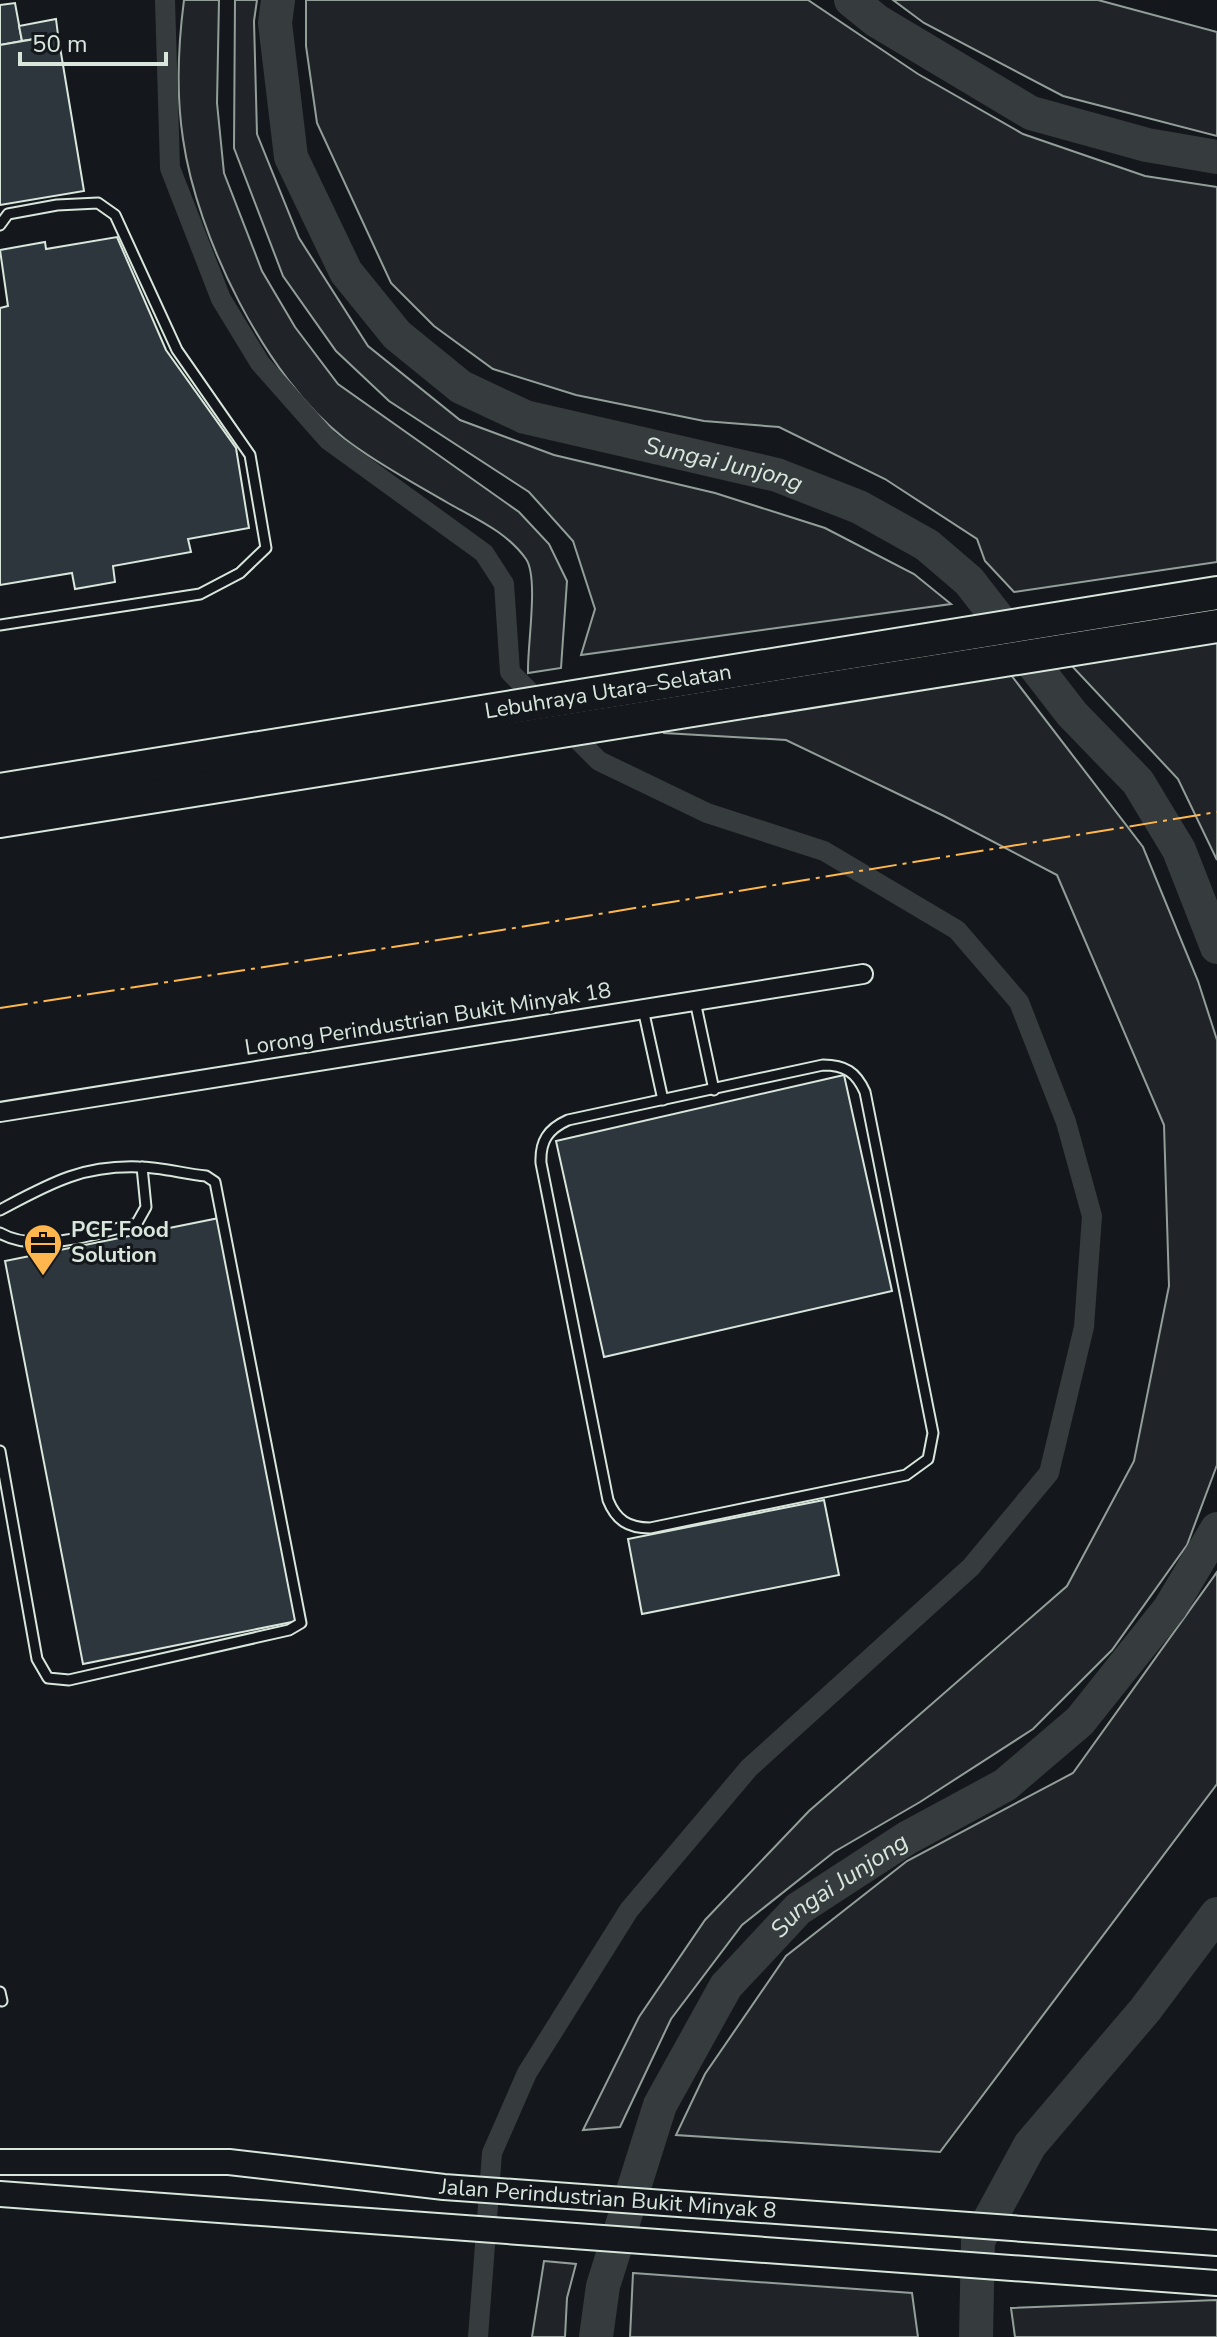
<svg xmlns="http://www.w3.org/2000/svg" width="1217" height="2337" font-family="'Nunito Sans',sans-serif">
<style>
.green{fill:#202428;stroke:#939e99;stroke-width:2}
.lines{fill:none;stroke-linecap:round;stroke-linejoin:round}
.canal{stroke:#363b3e;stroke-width:20}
.river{stroke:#363b3e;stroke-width:34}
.building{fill:#2c363c;stroke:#d8e6dc;stroke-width:2}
.lane-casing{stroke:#d8e6dc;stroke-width:13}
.street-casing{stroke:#d8e6dc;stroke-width:22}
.secondary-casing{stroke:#d8e6dc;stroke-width:28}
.highway-casing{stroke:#d8e6dc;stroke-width:36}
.lane{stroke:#14181c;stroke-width:9}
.street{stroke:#14181c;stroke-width:18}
.secondary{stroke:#14181c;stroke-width:24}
.highway{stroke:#14181c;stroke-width:32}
.power{stroke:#ffb74d;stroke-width:2;stroke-dasharray:28 6 4 6;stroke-linecap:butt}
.labels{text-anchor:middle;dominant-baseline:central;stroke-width:6;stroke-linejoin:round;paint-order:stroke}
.street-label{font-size:22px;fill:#d8e6dc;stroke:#14181c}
.poi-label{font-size:22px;font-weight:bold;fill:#d8e6dc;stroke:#14181c;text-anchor:start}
.water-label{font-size:24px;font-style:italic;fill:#d8e6dc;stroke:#14181c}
</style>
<rect width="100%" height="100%" fill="#14181c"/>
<g class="green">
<path d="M184,0H219L217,103L224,173L262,271L295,327L338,384L519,512L549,544L567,581L561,668L528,673C527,647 539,578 526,559C507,532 476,519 448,503C414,483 376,463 345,439C266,378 197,237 183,139C176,93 178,46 184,0Z"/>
<path d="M235,0H257L254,21L257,134L299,238L368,346L460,420L554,455L715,493L825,528L914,574L951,604L581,655L595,609L573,541L529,492L389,401L336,351L283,276L234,148Z"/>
<path d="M306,0H808L918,74L1023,134L1145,176L1217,187V562L1014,592L985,561L977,539L885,479L779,427L704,421L576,395L493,369L434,326L391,283L317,123L306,46Z"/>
<path d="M893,0H1098L1217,32V136L1063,96L924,23Z"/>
<path d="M1217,639V860L1178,779L1070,664Z"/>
<path d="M1011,675L1143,847L1198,981L1217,1040V1465L1187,1545L1112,1650L1033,1729L920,1802L834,1852L742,1925L671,2019L620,2127L583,2130L639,2017L705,1920L809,1811L1067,1586L1134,1461L1169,1286L1164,1125L1057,875L944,816L786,740L664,733L662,726Z"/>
<path d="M1217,1572V1784L940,2152L676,2135L705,2074L786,1956L907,1861L1073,1773Z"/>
<path d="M544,2261L576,2264L567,2298L565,2337H532Z"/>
<path d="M633,2273L912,2293L918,2337H630Z"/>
<path d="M1217,2300V2337H1015L1011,2308Z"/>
</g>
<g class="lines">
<path class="canal" d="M165,0L170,168L221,299L260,363L328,440L484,553L504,584L510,672L599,761L707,813L824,851L957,930L1019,1002L1066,1122L1092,1216L1084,1327L1049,1473L971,1567L749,1768L629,1910L527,2073L492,2153L478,2337"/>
<g class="river">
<path id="s1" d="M278,0L275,23L291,157L346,272L397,335L461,387L525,417L777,475L859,507L927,545L969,581L1072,714L1138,782L1179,850L1217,947"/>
<path d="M851,0L877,21L1031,113L1147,145L1217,157"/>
<path id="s2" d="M596,2337L603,2286L660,2105L726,1986L798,1909L907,1838L1005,1785L1080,1721L1170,1608L1217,1529"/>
<path d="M976,2337L978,2241L1030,2145L1145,2010L1217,1914"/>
</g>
</g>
<g class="building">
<path d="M15,3L22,41L0,45V5Z"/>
<path d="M56,19L58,35L22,41L19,26Z"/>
<path d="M58,35L84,191L0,205V45Z"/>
<path d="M117,237L166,350L236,448L249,528L188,539L191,552L113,566L115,582L75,589L72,573L0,585V308L8,306L0,250L45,242L46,249Z"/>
<path d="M844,1075L892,1291L604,1357L556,1141Z"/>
<path d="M219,1218L297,1621L83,1664L5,1261Z"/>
<path d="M824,1500L839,1575L642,1614L628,1539Z"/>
</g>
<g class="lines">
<defs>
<g id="lane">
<path d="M0,225L8,214L57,205L98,203L115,215L177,350L250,455L266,548L240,573L200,594L0,625"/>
<path d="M695,1001L714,1090"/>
<path d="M643,1009L663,1100"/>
<path d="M823,1065C845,1065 856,1072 865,1092L933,1433L928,1459L906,1475L650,1528C628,1528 616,1520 608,1500L541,1163C540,1141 548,1129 568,1120Z"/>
<path d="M0,1210C49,1184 81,1165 139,1167C161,1167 184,1174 206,1176L215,1182L301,1623L289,1630L69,1680L48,1678L37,1659L0,1451"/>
<path d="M0,1233C36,1254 98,1234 137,1223L146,1207L142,1167"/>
<path d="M0,1992L2,2001"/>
</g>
<path id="street" d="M0,1112L863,974"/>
<g id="secondary">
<path id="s3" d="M0,2162H229L444,2187L1217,2243"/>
<path d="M0,2194L1217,2283"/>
</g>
<g id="highway">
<path id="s4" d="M0,790L1217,593"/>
<path d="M0,821L1217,626"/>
</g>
</defs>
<use href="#lane" class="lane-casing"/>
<use href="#street" class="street-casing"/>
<use href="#secondary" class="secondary-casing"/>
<use href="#highway" class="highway-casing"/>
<use href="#lane" class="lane"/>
<use href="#street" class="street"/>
<use href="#secondary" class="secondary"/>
<use href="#highway" class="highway"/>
<path class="power" d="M0,1008L502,930L1217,812"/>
</g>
<defs>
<symbol id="office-pin" viewBox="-11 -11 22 30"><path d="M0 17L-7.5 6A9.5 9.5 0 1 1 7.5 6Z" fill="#ffb74d" stroke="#14181c"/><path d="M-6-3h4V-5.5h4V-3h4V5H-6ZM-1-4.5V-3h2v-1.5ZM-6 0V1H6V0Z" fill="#111"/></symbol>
</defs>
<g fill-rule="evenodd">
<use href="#office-pin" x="21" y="1221" width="44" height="60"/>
</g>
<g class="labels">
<g class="street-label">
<text stroke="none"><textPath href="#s4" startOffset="616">Lebuhraya Utara–Selatan</textPath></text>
<text transform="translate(428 1019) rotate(-9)">Lorong Perindustrian Bukit Minyak 18</text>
<text stroke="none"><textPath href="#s3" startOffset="610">Jalan Perindustrian Bukit Minyak 8</textPath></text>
</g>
<g class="poi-label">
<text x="71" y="1230">PCF Food<tspan x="71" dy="25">Solution</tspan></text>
</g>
<g class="water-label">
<text stroke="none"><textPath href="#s1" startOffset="724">Sungai Junjong</textPath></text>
<text stroke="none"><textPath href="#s2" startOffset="530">Sungai Junjong</textPath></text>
</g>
</g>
<path d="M20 52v12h146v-12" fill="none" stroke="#d8e6dc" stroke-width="4"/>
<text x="32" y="52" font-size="24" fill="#d8e6dc" stroke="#14181c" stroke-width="6" paint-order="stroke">50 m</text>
</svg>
